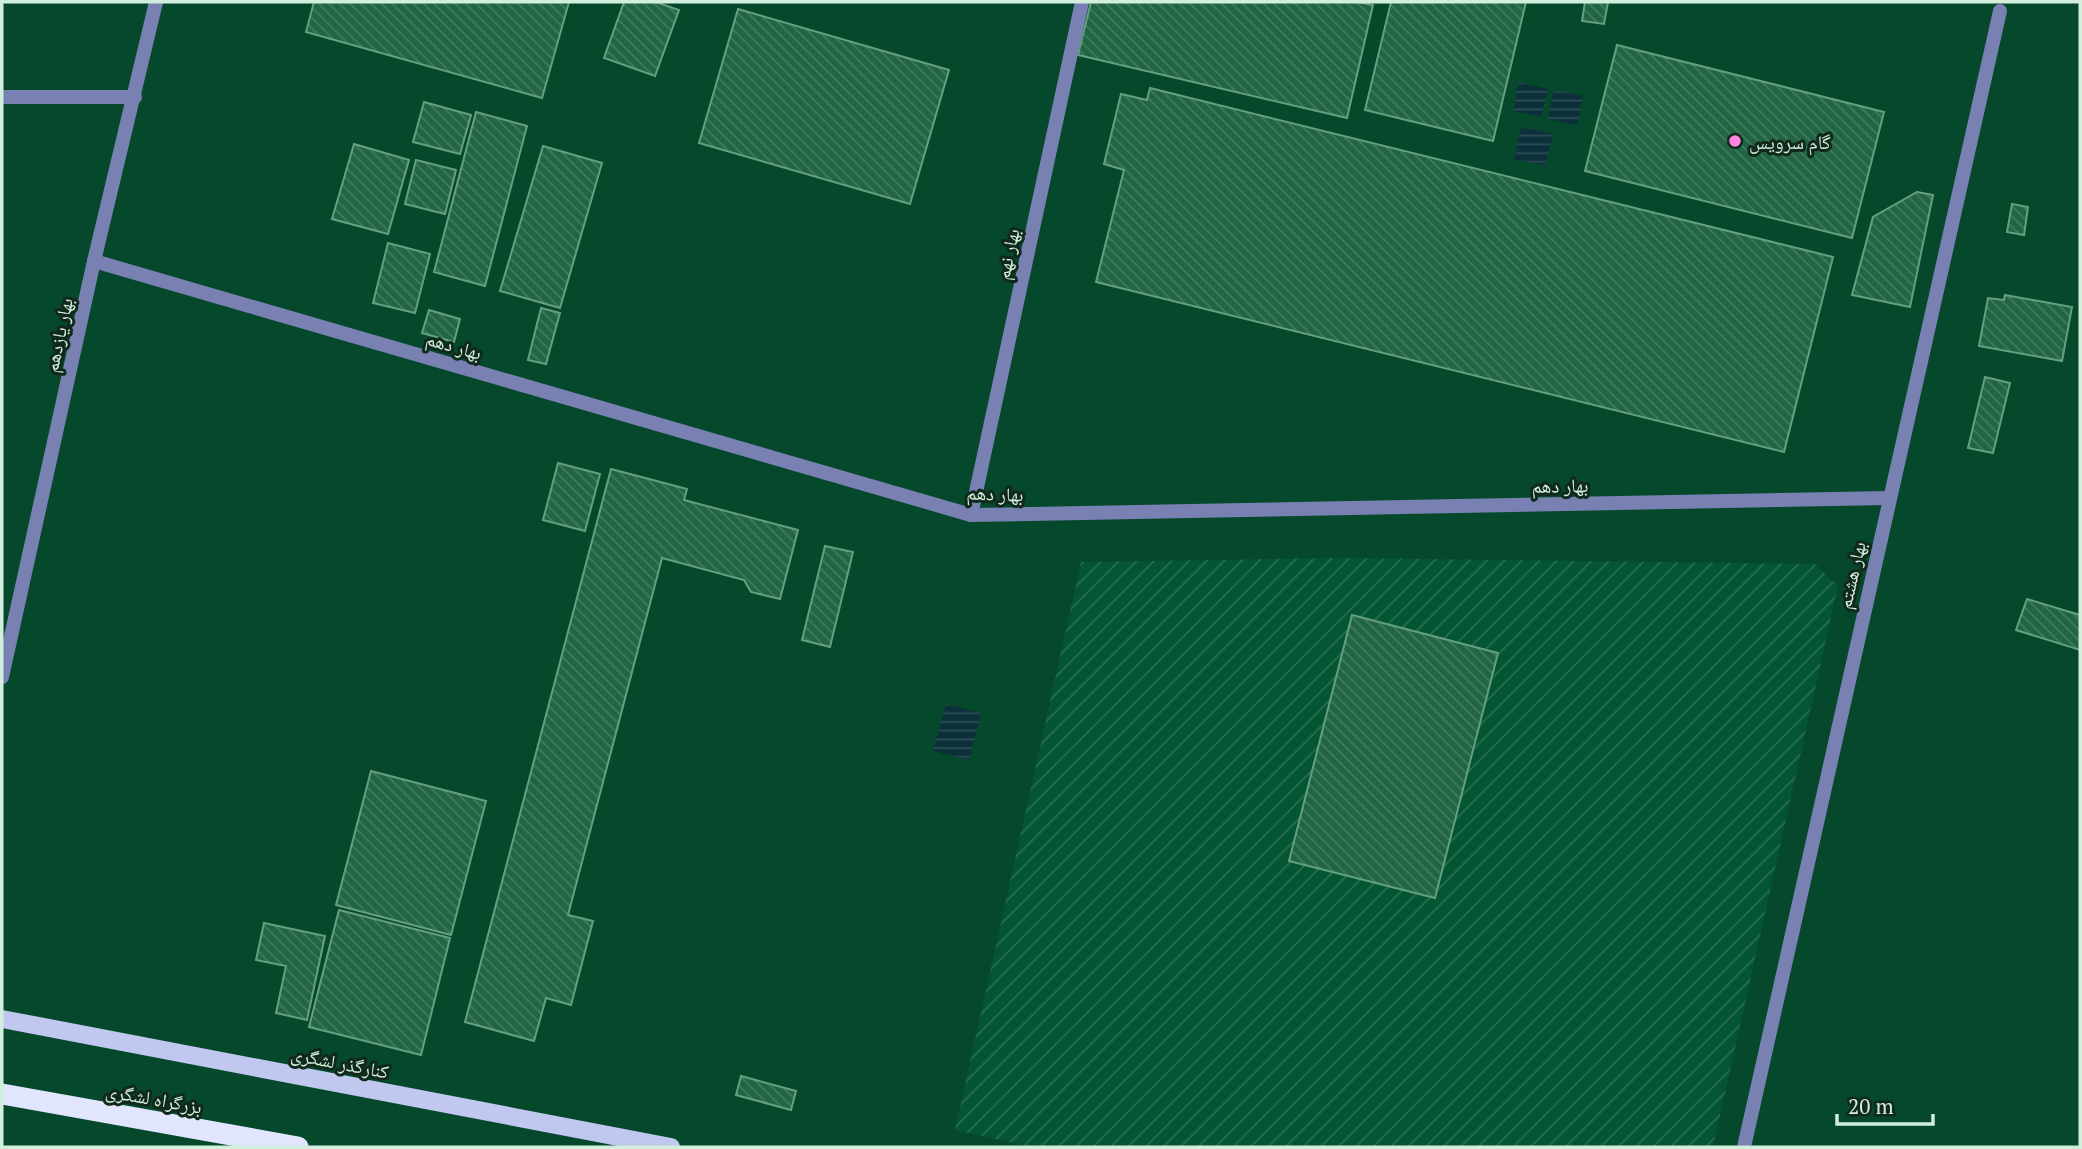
<svg xmlns="http://www.w3.org/2000/svg" width="2082" height="1149" font-family="'PT Serif','Noto Naskh Arabic',serif">
<style>
.industrial{fill:url(#industrial-furrows)}
.water{fill:url(#water-rules)}
.building{fill:url(#building-back-hatch);stroke:#65a07e;stroke-width:2}
.lines{fill:none;stroke-linecap:round;stroke-linejoin:round}
.street{stroke:#7980b2;stroke-width:14}
.primary{stroke:#c1c8f0;stroke-width:18}
.highway{stroke:#e1e5fd;stroke-width:21}
.poi-dot{fill:#ff85de;stroke:#10291c;stroke-width:2.5}
.labels{text-anchor:middle;dominant-baseline:central;stroke-width:6;stroke-linejoin:round;paint-order:stroke}
.poi-label{font-size:19px;fill:#d2efdd;stroke:#10291c;text-anchor:start}
.street-label{font-size:19px;fill:#d2efdd;stroke:#10291c}
</style>
<defs>
<pattern id="industrial-furrows" width="10" height="10" patternUnits="userSpaceOnUse" patternTransform="scale(1.75)"><rect width="10" height="10" fill="#045534"/><path d="M-1 1l2-2M0 10L10 0M9 11l2-2" fill="none" stroke="#286e51"/></pattern>
<pattern id="water-rules" width="6" height="5" patternUnits="userSpaceOnUse" patternTransform="scale(1.75)"><rect width="6" height="5" fill="#0c303a"/><path d="M0 2.5h6" fill="none" stroke="#2e4e56"/></pattern>
<pattern id="building-back-hatch" width="6" height="6" patternUnits="userSpaceOnUse" patternTransform="scale(1.75)"><rect width="6" height="6" fill="#216544"/><path d="M-1 5l2 2M0 0l6 6M5-1l2 2" fill="none" stroke="#407b5f"/></pattern>
</defs>
<rect width="100%" height="100%" fill="#05482c"/>
<path class="industrial" d="M1343,558L1815,564L1838,586L1713,1147H1031L955,1130L1081,562Z"/>
<g class="water">
<path d="M1519,82L1548,89L1541,117L1513,111Z"/>
<path d="M1554,90L1583,96L1577,125L1548,119Z"/>
<path d="M1521,127L1553,134L1545,166L1514,159Z"/>
<path d="M946,704L981,713L969,760L933,751Z"/>
</g>
<g class="building">
<path d="M314,2H569L542,98L306,32Z"/>
<path d="M624,2H656L679,10L655,76L604,58Z"/>
<path d="M1091,2H1358L1373,5L1347,118L1078,55Z"/>
<path d="M1391,2H1526L1493,141L1365,110Z"/>
<path d="M1585,2H1608L1604,24L1582,21Z"/>
<path d="M738,9L949,70L910,204L699,143Z"/>
<path d="M1617,45L1884,112L1852,238L1585,171Z"/>
<path d="M1150,88L1833,257L1784,452L1096,282L1124,170L1104,164L1121,94L1147,100Z"/>
<path d="M424,102L471,115L460,154L413,142Z"/>
<path d="M476,112L527,126L485,286L434,272Z"/>
<path d="M354,144L409,160L388,234L332,219Z"/>
<path d="M543,146L602,163L560,308L500,291Z"/>
<path d="M416,160L456,170L445,214L405,204Z"/>
<path d="M1917,192L1933,195L1910,307L1852,295L1873,217Z"/>
<path d="M2012,204L2028,207L2024,235L2007,232Z"/>
<path d="M388,243L430,254L415,313L373,303Z"/>
<path d="M2005,295L2072,307L2062,361L1979,346L1988,298L2004,300Z"/>
<path d="M541,308L560,313L546,364L528,360Z"/>
<path d="M429,310L460,319L454,342L422,333Z"/>
<path d="M1985,377L2010,383L1993,453L1968,448Z"/>
<path d="M558,463L600,474L585,531L543,520Z"/>
<path d="M611,469L687,489L684,500L798,530L780,599L751,592L744,580L662,558L568,915L593,921L571,1005L546,998L534,1041L465,1022Z"/>
<path d="M825,546L853,552L830,647L802,640Z"/>
<path d="M2027,599L2080,615V650L2016,630Z"/>
<path d="M1352,615L1498,653L1435,898L1289,861Z"/>
<path d="M371,771L486,801L451,935L336,905Z"/>
<path d="M339,910L450,938L421,1055L309,1027Z"/>
<path d="M264,923L325,936L307,1020L276,1013L286,966L256,960Z"/>
<path d="M741,1076L796,1091L791,1110L736,1095Z"/>
</g>
<g class="lines">
<g class="street">
<path d="M2,97H135"/>
<path d="M94,261L971,515L1888,498"/>
<path d="M971,515L1082,2"/>
<path d="M2,677L94,261L156,2"/>
<path d="M1744,1147L2000,11"/>
</g>
<path class="primary" d="M2,1019L671,1147"/>
<path class="highway" d="M2,1094L298,1147"/>
</g>
<circle class="poi-dot" cx="1735" cy="141" r="7"/>
<g class="labels">
<g class="poi-label">
<text x="1749" y="141">گام سرویس</text>
</g>
<g class="street-label">
<text transform="translate(1007 254) rotate(-78)">بهار نهم</text>
<text transform="translate(58 335) rotate(-78)">بهار یازدهم</text>
<text transform="translate(454 345) rotate(16)">بهار دهم</text>
<text transform="translate(1560 485) rotate(-1)">بهار دهم</text>
<text transform="translate(995 493) rotate(2)">بهار دهم</text>
<text transform="translate(1851 575) rotate(-77)">بهار هشتم</text>
<text transform="translate(340 1062) rotate(11)">کنارگذر لشگری</text>
<text transform="translate(154 1098) rotate(10)">بزرگراه لشگری</text>
</g>
</g>
<rect width="2082" height="1149" fill="none" stroke="#d2efdd" stroke-width="7"/>
<path d="M1837 1114v10h96v-10" fill="none" stroke="#d2efdd" stroke-width="3.5"/>
<text x="1848" y="1114" font-size="21" fill="#d2efdd" stroke="#10291c" stroke-width="5" paint-order="stroke">20 m</text>
</svg>
